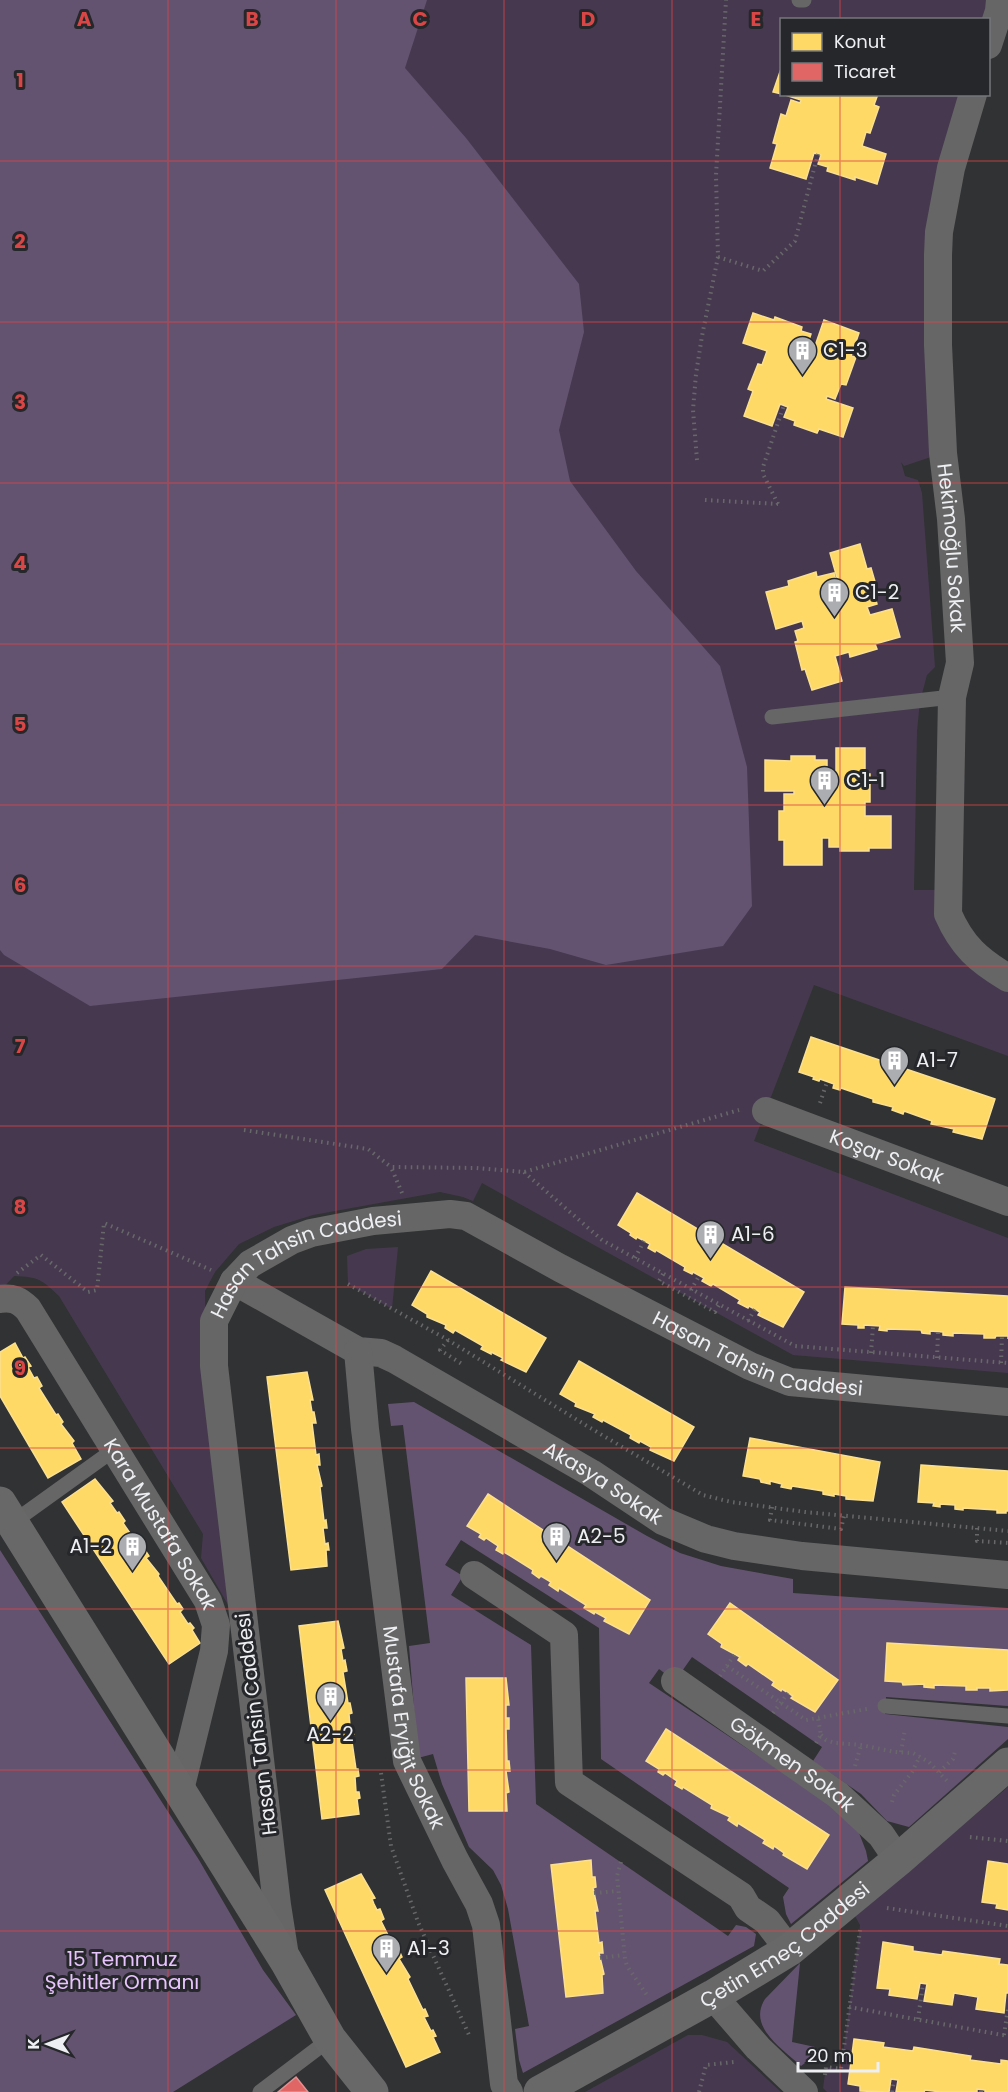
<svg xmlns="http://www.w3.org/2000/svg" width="1008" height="2092" font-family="Poppins,sans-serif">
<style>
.green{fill:#46394f}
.forest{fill:#645370}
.homes{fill:#ffd966;stroke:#fae090;stroke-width:1.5}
.shops{fill:#e06666;stroke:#e48f90;stroke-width:1.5}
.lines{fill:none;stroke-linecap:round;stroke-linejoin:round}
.path{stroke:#68686a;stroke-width:4;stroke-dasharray:1.5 4.5;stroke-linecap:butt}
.lane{stroke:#666;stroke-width:15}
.street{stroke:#666;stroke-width:28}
.secondary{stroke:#686869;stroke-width:33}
.grid{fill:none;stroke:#da4646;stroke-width:1.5;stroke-opacity:0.55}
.labels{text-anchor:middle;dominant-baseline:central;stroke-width:6;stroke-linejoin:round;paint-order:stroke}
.poi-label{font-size:20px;fill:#eeeff2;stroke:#26272b;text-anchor:start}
.street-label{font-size:20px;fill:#eeeff2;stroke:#26272b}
.park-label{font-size:20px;fill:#e8c4fe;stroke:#26272b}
.grid-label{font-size:20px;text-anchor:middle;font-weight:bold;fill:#da4646;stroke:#26272b;stroke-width:6;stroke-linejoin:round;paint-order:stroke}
</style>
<rect width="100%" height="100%" fill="#313234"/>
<g class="green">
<path d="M0,0H1000L988,20H782V94L973,95L951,168L943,453L904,466L901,462L905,476L918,480L922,493L935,667L927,675L920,701L917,731L914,890H948V914L1008,978V1056L814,985L754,1141L1008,1238V1373L793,1355L482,1183L473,1201L463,1197L440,1192L313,1215L274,1227L239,1244L215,1272L205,1291L206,1375L234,1615L201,1558L203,1534L59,1296C41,1279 39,1277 14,1276L0,1291Z"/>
<path d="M398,1247L392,1309L348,1284L347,1256L366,1249Z"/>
<path d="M1008,1787V2092H827L823,2088L826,2067L841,2069L860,1925L855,1916Z"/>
<path d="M688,2035H702L727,2042L781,2092H585Z"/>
</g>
<g class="forest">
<path d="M0,0H427L405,68L466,138L579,284L584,332L559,430L570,481L636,571L720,666L747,767L752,906L723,946L606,965L550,949L475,935L442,969L90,1006L4,955L0,950Z"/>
<path d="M414,1402L647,1536L680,1553L721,1566L793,1579V1593L1008,1608V1706L886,1697L885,1714L1008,1727V1739L909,1827L887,1821L861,1794L813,1761L822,1747L692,1657L675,1681L659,1669L649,1683L854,1820L866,1851L868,1861L791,1924L786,1914L783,1897L789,1888L601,1759L599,1628L461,1540L445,1565L463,1576L451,1595L531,1645L536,1804L728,1936L736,1925L746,1927L756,1934L754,1946L523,2073L519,2060L515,2029L529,2026L508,1909L501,1885L493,1870L469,1847L442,1784L433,1754L418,1758L409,1646L430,1643L403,1425L391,1426L388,1404Z"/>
<path d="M0,1550L199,1860L263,1970L296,2015L173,2092H0Z"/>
<path d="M800,1963L792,2042L815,2047L814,2056L801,2066C783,2049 747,2027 765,1999Z"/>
</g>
<g class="homes">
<path d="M782,66V94L773,92Z"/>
<path d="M782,94H878L874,105L879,107L870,133L866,132L862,146L886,154L877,184L855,177V180L827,171L828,167L818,164L821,155L814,153L806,179L770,168L777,144L773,143L781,114L786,116L791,100L800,103L801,100Z"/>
<path d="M753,313L774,320L775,317L802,327L801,331L811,334L808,343L815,346L824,320L859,333L851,356L856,357L846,385L841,384L835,399L827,396L826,399L853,408L843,437L819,429L817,433L794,425L795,421L784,417L788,407L780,404L772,426L744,416L753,391L748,389L758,364L762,365L767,351L743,343Z"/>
<path d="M860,544L867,569L871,568L878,592L874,593L877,604L867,607L870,615L892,609L900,637L875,644L877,649L850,657L849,652L835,656L842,681L812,690L805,669L802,670L795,642L798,641L795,631L804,628L802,621L776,629L766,592L789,586L788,581L816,572L817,577L834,573L836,581H838L830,553Z"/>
<path d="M836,748H865V774H870V802H865V816H891V848H869V851H840V847H829V838H822V865H784V840H779V811H784V794H794V791H765V760L791,761V756H815V760H827V771H836Z"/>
<path d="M811,1037L995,1099L982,1139L953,1132L954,1129L931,1124L932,1121L904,1111L903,1114L892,1110L893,1107L873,1102V1099L841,1088L840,1090L833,1088L834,1084L820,1079L819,1081L813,1079L814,1077L799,1072Z"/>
<path d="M637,1193L804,1292L783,1327L758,1315L760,1312L749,1306L748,1308L738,1303L740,1300L713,1284L711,1286L702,1281L704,1278L693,1272L692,1274L684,1270L685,1267L656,1250L655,1252L648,1248L650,1244L637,1237L636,1239L630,1235L631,1233L618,1225Z"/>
<path d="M431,1271L546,1338L526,1372L501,1360L503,1358L491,1352V1354L481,1349L483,1346L455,1330L453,1333L445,1328L446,1325L427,1317V1314L412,1305Z"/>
<path d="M845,1287L1008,1296V1339V1336H996L995,1338H984V1334L953,1333V1336L943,1335V1332L930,1331V1334L922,1333L921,1330L887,1329V1331L879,1330L880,1326L864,1325V1328H858V1325L842,1324Z"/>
<path d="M15,1343L23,1358L25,1357L31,1366L28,1367L34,1378L37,1377L42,1386L39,1388L56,1415L58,1414L63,1422L61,1424L74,1441L72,1443L81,1459L48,1478L0,1396V1352Z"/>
<path d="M579,1361L694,1427L674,1461L650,1450L651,1447L640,1441L639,1443L630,1438L631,1435L603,1420L602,1422L593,1417L595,1414L575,1406L576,1403L560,1394Z"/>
<path d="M307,1372L313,1400H310L312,1412H314L316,1423H312L316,1455L319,1454L320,1465H317L322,1486L320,1487L324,1521L326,1520L327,1528H323L325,1544L328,1543L329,1550H326L327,1566L291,1570L267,1377Z"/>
<path d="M750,1438L880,1462L873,1501L846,1499V1496L834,1494V1496L823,1494V1491L792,1486L791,1489L781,1487L782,1484L770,1481V1484L761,1482L760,1479L743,1476Z"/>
<path d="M921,1465L1008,1471V1511H1006V1513H997V1510L963,1508V1510L955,1509V1505L940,1504V1507L933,1506L934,1503L918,1502Z"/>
<path d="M95,1479L113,1501L110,1503L117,1513L119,1512L125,1521L123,1523L141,1549L143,1547L149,1556L146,1558L159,1574L158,1576L177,1604L179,1603L183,1609L180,1612L188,1624L190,1623L194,1628L192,1630L200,1643L169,1664L62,1502Z"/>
<path d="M488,1494L650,1600L629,1634L604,1621L606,1618L595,1612L594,1614L584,1608L586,1605L559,1588L558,1591L549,1585L551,1582L541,1576L539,1578L532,1573L533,1570L504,1552L503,1554L496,1550L498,1546L486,1538L484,1540L479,1537L481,1534L467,1526Z"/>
<path d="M730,1603L838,1680L815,1712L791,1698L793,1696L782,1689L781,1691L772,1685L774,1682L748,1664L746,1666L738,1660L740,1657L721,1647L722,1644L708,1634Z"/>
<path d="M338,1621L344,1648L341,1649L343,1661L345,1660L347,1671L343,1672L348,1703H350L352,1713L349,1714L350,1726H352L354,1734L351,1735L356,1769H358L359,1776L355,1777L356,1792H359L360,1798L357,1799L359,1814L322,1819L299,1626Z"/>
<path d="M887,1643L1008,1650V1690L990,1691V1688H977V1690H966V1686L934,1685V1688L924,1687V1684L903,1685L902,1682L885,1681Z"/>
<path d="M466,1678H506L509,1705H506V1718H509V1729H506L507,1761H509L510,1771H506L509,1792L506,1793L507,1811H469Z"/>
<path d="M666,1729L829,1835L807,1869L783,1855L784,1853L774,1846L773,1849L763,1843L765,1840L738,1823L737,1826L728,1820L730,1817L711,1808L712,1805L683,1787L682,1789L675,1785L677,1781L665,1773L663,1775L658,1772L659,1769L646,1761Z"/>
<path d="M591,1860L592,1877H595L596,1887L593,1888L598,1911H595L599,1943L602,1942L603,1953H599L604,1974L602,1975L603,1993L566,1997L551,1865Z"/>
<path d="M988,1861L1008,1864V1910L996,1908L997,1904L982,1902Z"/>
<path d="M361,1874L375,1898L372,1899L374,1904L377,1910L380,1909L384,1919L381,1921L395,1949L398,1948L402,1957L399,1959L410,1977L408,1979L423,2010L425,2009L428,2016L424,2017L431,2031L433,2030L436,2036L433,2037L440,2052L406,2067L325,1890Z"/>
<path d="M883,1942L913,1947V1951L942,1955L943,1951L1000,1959L999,1964L1008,1965V1993H1006L1004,2013L976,2009L978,1997L954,1993L952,2005L924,2001L927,1984L920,1983L917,1999L889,1995L890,1989L877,1988Z"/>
<path d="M854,2039L884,2043L883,2047L913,2051L914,2047L971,2056L970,2060L1001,2064V2060L1008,2061V2092H985V2090L977,2089V2092H941L925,2090L924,2092H896L898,2080L891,2079L889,2092L860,2091V2086L848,2084Z"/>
</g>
<path class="shops" d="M296,2077L308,2092H278Z"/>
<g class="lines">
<g class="path">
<path d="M718,257L763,271L795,241L818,154"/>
<path d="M697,460L693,410L696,374L702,336L718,257L716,175L726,0"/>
<path d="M705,500L778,504"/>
<path d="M778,504L763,474V467L784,405"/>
<path d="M820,1103L827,1082"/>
<path d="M244,1130L368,1149L391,1167"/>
<path d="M524,1172L602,1240L795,1346L1008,1363"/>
<path d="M402,1193L391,1167L476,1168L524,1172L739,1110"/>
<path d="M635,1258L644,1241"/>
<path d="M17,1273L41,1255L88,1292L97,1290L104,1223L211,1270"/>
<path d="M663,1274L659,1281L715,1312L719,1305"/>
<path d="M348,1284L448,1340L587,1426L703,1495L731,1502L805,1512L1008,1531"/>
<path d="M691,1290L699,1276"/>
<path d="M748,1321L755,1309"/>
<path d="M448,1340L440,1350L462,1364"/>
<path d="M871,1353L873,1326"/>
<path d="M937,1358L938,1332"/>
<path d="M1001,1363L1002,1336"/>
<path d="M772,1507L770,1520L841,1529L844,1516"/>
<path d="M977,1528V1541L1008,1543"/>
<path d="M727,1666L806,1720L867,1709"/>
<path d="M720,1676L735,1654"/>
<path d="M773,1713L788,1693"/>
<path d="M821,1735L826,1740L835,1743L861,1745L895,1752L913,1753L929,1762L947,1781"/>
<path d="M816,1743L821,1735L818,1718"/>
<path d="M901,1752L905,1729"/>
<path d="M855,1766L861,1745"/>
<path d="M939,1772L953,1759L955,1752"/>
<path d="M381,1773L391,1846L418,1922L469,2035"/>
<path d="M892,1802L894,1795L912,1772L920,1756"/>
<path d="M970,1837L1008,1841"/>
<path d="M621,1862L617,1876L625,1959L627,1966L649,1998"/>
<path d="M594,1893L618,1891"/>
<path d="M887,1908L1008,1926"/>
<path d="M600,1958L624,1955"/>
<path d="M849,2007L1008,2036"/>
<path d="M918,2019L923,1984"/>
<path d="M1004,2035L1008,2008"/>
<path d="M825,2075L826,2067L841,2069L860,1930"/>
<path d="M699,2092L706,2065L734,2062"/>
<path d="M892,2092L894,2080"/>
<path d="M981,2092V2090"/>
</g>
<g class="lane">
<path d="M799,0H804"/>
<path d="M772,717L952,697"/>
<path d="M12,1523L115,1449"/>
<path d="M885,1706L1008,1716"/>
<path d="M260,2092L330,2039"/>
</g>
<g class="street">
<path d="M988,45L999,11L1000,0"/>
<path id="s1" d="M973,94L951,168L939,232L938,255V345L943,453L951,519L960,663L952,697L948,914C962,946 978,960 1008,978"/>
<path id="s2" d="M766,1111L1008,1202"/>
<path id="s3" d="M234,1281L358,1351L381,1353L394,1359L591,1473L663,1521L706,1539L734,1546L802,1556L1008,1575"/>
<path id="s4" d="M0,1299C12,1297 19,1300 28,1309L208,1601L216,1625L214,1651L180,1790"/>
<path id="s5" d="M358,1351L365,1429L407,1761L455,1860L479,1904L486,1925L504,2084L509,2092"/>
<path d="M474,1575L564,1635L569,1782L741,1896L748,1908L767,1921L789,1950"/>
<path id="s6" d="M675,1681L838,1795L881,1835L898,1860"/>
<path id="s7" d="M285,1956L277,1905L214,1366V1321L234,1281L250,1264L292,1240L311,1233L373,1221L450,1214L466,1216L560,1268L750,1366L790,1382L1008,1402"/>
<path d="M713,1996L758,2048L804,2092"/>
</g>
<g class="secondary">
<path d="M0,1503L286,1961L330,2039L372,2092"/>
<path id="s8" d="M540,2092L713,1996L789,1950L898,1860L1008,1764"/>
</g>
</g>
<path class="grid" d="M168,0V2092M336,0V2092M504,0V2092M672,0V2092M840,0V20M840,94V2092M0,161H1008M0,322H1008M0,483H1008M0,644H1008M0,805H1008M0,966H1008M0,1126H1008M0,1287H1008M0,1448H1008M0,1609H1008M0,1770H1008M0,1931H1008"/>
<defs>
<symbol id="building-pin" viewBox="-11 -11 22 30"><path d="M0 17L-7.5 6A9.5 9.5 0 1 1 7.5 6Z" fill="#acadb0" stroke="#26272b"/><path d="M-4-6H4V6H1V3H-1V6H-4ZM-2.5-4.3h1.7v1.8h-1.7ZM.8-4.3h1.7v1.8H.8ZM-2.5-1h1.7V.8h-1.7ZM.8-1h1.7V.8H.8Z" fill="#fff"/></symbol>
</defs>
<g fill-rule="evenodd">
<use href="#building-pin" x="786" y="334" width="33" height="45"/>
<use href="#building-pin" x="818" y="576" width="33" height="45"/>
<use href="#building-pin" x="808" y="764" width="33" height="45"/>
<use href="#building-pin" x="878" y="1044" width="33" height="45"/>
<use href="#building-pin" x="694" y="1218" width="33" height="45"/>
<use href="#building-pin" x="540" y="1520" width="33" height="45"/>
<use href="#building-pin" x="116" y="1530" width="33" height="45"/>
<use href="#building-pin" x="314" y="1680" width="33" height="45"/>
<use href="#building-pin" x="370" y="1932" width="33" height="45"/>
</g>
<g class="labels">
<g class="poi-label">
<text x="823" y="350">C1-3</text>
<text x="855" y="592">C1-2</text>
<text x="846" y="780">C1-1</text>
<text x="916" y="1060">A1-7</text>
<text x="731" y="1234">A1-6</text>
<text x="577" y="1536">A2-5</text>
<text x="112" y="1546" text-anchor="end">A1-2</text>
<text x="330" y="1734" text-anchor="middle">A2-2</text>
<text x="407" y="1948">A1-3</text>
</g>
<g class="street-label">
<text stroke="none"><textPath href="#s1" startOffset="459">Hekimoğlu Sokak</textPath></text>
<text stroke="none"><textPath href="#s2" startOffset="129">Koşar Sokak</textPath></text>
<text stroke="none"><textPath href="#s7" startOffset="756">Hasan Tahsin Caddesi</textPath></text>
<text stroke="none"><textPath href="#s7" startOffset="1258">Hasan Tahsin Caddesi</textPath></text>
<text stroke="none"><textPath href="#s3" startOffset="423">Akasya Sokak</textPath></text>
<text stroke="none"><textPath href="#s4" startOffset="284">Kara Mustafa Sokak</textPath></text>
<text transform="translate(256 1724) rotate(-97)">Hasan Tahsin Caddesi</text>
<text stroke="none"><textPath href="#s5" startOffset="382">Mustafa Eryiğit Sokak</textPath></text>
<text stroke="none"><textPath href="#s6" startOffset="144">Gökmen Sokak</textPath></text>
<text stroke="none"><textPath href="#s8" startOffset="286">Çetin Emeç Caddesi</textPath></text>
</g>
<g class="park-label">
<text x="122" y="1959">15 Temmuz<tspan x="122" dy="23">Şehitler Ormanı</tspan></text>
</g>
</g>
<g class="grid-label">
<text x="84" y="26">A</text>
<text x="252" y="26">B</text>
<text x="420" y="26">C</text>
<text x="588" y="26">D</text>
<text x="756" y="26">E</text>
<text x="20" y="87">1</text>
<text x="20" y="248">2</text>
<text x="20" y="409">3</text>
<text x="20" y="570">4</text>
<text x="20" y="731">5</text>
<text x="20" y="892">6</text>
<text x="20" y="1053">7</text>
<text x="20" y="1214">8</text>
<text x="20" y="1375">9</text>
</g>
<rect x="780" y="18" width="210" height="78" fill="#26272b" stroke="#76777b" stroke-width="1.5"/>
<rect x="792" y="33" width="30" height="18" fill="#ffd966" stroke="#76777b" stroke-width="1.5"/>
<text x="834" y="48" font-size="18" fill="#eeeff2">Konut</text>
<rect x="792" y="63" width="30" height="18" fill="#e06666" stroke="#76777b" stroke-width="1.5"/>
<text x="834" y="78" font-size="18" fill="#eeeff2">Ticaret</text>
<g transform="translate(48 2044) rotate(270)" stroke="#26272b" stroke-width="4.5" paint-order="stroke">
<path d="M0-4.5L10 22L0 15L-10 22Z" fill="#eeeff2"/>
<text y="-9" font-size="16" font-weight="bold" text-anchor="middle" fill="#eeeff2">K</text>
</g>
<path d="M798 2062v9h80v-9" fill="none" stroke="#eeeff2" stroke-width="3"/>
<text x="807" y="2062" font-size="18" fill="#eeeff2" stroke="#26272b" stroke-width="4.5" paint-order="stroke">20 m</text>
</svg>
